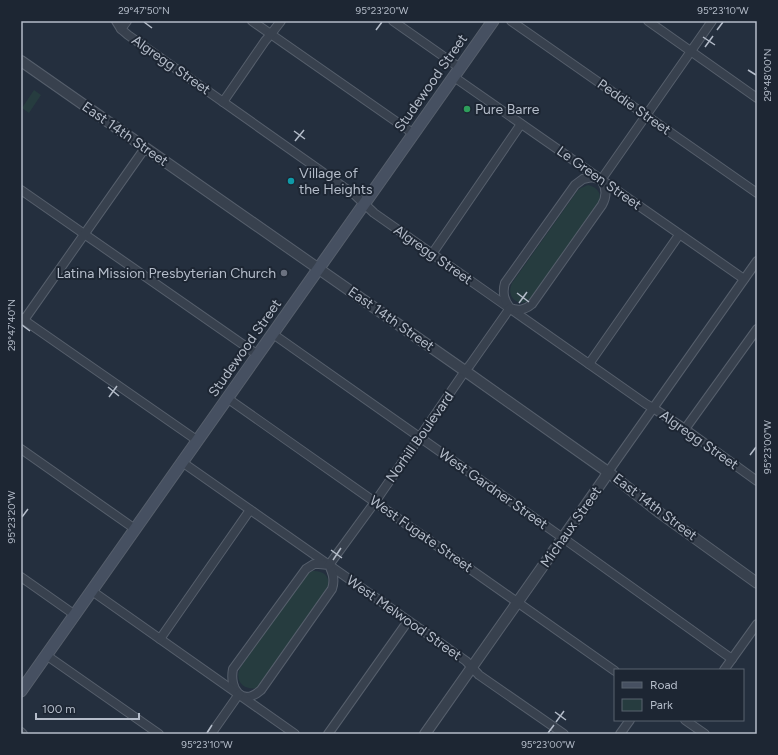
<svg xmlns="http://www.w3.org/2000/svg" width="778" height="755" font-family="Figtree,sans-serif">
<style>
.green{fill:#263c3f}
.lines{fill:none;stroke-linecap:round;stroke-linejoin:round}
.minor-casing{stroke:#565f6c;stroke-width:10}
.tertiary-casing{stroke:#565f6c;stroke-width:12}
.secondary-casing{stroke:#565f6c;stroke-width:13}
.minor{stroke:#38414e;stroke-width:8}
.tertiary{stroke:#38414e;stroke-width:10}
.secondary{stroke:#465061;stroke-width:11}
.ticks{fill:none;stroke:#b4bcc9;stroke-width:1.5}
.leisure-dot{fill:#2e9e5b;stroke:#1d2633;stroke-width:1.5}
.culture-dot{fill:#0f9aa8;stroke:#1d2633;stroke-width:1.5}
.worship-dot{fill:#6b7280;stroke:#1d2633;stroke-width:1.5}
.labels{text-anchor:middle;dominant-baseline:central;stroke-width:4;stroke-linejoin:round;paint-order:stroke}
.street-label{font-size:14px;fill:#b4bcc9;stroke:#1d2633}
.poi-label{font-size:14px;fill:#b4bcc9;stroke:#1d2633;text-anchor:start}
.neatline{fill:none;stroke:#b4bcc9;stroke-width:1.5}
.ticks-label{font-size:10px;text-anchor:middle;fill:#b4bcc9}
</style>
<rect width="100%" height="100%" fill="#242f3e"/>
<g class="green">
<path d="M34,90L41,95L29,113L22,108Z"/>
<path d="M588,185C598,187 603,195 598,205L532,298C520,309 505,298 512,283L578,190L581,188Z"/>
<path d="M312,571C325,570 331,578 328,590L258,688C244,691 234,681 240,668L305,576L308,573Z"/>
</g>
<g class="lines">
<defs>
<g id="minor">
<path d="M116,21L121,29L128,35L355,195L374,213L646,404L653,408L685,429L757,481"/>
<path d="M252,21L414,134"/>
<path d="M393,21L460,68"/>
<path d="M511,21L757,193"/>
<path d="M648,21L757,98"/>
<path d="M121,29L127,21"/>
<path d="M454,77L744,279"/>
<path d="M223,102L265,41L271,34L281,21"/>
<path d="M592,177L601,180C607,188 607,196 602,205L532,304C525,310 519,311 510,308C504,300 502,293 505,283L575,185L583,179Z"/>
<path d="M601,180L712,21"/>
<path d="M21,190L258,355"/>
<path d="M432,254L521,124"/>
<path d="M21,318L198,441"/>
<path d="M24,320L145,148"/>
<path d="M273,334L570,543L732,659"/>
<path d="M589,364L679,235"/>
<path d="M227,398L615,671"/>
<path d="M685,429L757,329"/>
<path d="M21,449L135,529"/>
<path d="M182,462L466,661L479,675L564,734"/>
<path d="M608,472L757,261"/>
<path d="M314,564H319L329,565C333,574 335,580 332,589L261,690C242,707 229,689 233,669L306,569Z"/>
<path d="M329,565L375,502L465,371L470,365L510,308"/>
<path d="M21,577L75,615"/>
<path d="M92,591L295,734"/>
<path d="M160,639L250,510"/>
<path d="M46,655L159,734"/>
<path d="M724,670L757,624"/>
<path d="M685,720L705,734"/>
<path d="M21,732L23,734"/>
<path d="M211,734L239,694"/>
<path d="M328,734L408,621"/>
<path d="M620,734L630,720"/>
</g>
<g id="tertiary">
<path d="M21,61L465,371L608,472L660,513L757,583"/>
<path d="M425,734L604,479L608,472"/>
</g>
<path id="secondary" d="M21,691L493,21"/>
</defs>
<use href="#minor" class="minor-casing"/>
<use href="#tertiary" class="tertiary-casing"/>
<use href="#secondary" class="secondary-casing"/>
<use href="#minor" class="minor"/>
<use href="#tertiary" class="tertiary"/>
<use href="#secondary" class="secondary"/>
</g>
<path class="ticks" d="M144,22L152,28M376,30L382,22M717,30L723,22M703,37L715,45M705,47L713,36M748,70L756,75M294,131L305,139M295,141L304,130M517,293L529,302M519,303L527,292M22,325L30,331M108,387L119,396M109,397L117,386M750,455L756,447M22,517L28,509M331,550L342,558M333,560L341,548M555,712L566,720M556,722L564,711M207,733L212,725M548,733L554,725"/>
<circle class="leisure-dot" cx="467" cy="109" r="4"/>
<circle class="culture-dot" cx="291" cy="181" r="4"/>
<circle class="worship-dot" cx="284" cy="273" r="4"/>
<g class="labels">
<g class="street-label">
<text transform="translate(171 65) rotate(35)">Algregg Street</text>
<text transform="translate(431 83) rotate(-55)">Studewood Street</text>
<text transform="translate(634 107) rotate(35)">Peddie Street</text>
<text transform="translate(125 134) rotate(35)">East 14th Street</text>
<text transform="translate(599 178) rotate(35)">Le Green Street</text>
<text transform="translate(433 255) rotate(35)">Algregg Street</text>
<text transform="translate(391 319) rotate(35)">East 14th Street</text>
<text transform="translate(245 348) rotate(-55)">Studewood Street</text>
<text transform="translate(420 437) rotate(-55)">Norhill Boulevard</text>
<text transform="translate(699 440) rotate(35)">Algregg Street</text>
<text transform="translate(493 489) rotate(35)">West Gardner Street</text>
<text transform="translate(655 507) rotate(37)">East 14th Street</text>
<text transform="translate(571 527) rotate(-55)">Michaux Street</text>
<text transform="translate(421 534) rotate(35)">West Fugate Street</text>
<text transform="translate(404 618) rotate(35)">West Melwood Street</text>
</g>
<g class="poi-label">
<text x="475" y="109">Pure Barre</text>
<text x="299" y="173">Village of<tspan x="299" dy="16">the Heights</tspan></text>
<text x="276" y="273" text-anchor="end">Latina Mission Presbyterian Church</text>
</g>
</g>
<rect width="778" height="755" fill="none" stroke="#1d2633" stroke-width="44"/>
<rect x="614" y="669" width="130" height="52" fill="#1d2633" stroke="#59626f"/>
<rect x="622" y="682" width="20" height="6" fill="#465061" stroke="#59626f"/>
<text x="650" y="689" font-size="12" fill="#b4bcc9">Road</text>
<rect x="622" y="699" width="20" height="12" fill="#263c3f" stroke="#59626f"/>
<text x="650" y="709" font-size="12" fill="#b4bcc9">Park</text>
<path d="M36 713v6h103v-6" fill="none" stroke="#b4bcc9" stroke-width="2"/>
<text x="42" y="713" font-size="12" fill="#b4bcc9" stroke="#1d2633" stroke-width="3" paint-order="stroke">100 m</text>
<rect x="22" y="22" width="734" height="711" class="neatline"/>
<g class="ticks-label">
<text x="144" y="14">29°47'50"N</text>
<text x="382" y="14">95°23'20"W</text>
<text x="723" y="14">95°23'10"W</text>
<text transform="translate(767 75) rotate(-90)" y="4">29°48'00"N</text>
<text transform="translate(11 325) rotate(-90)" y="4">29°47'40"N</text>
<text transform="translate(767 447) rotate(-90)" y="4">95°23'00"W</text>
<text transform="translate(11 517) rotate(-90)" y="4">95°23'20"W</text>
<text x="207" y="748">95°23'10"W</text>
<text x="548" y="748">95°23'00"W</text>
</g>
</svg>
